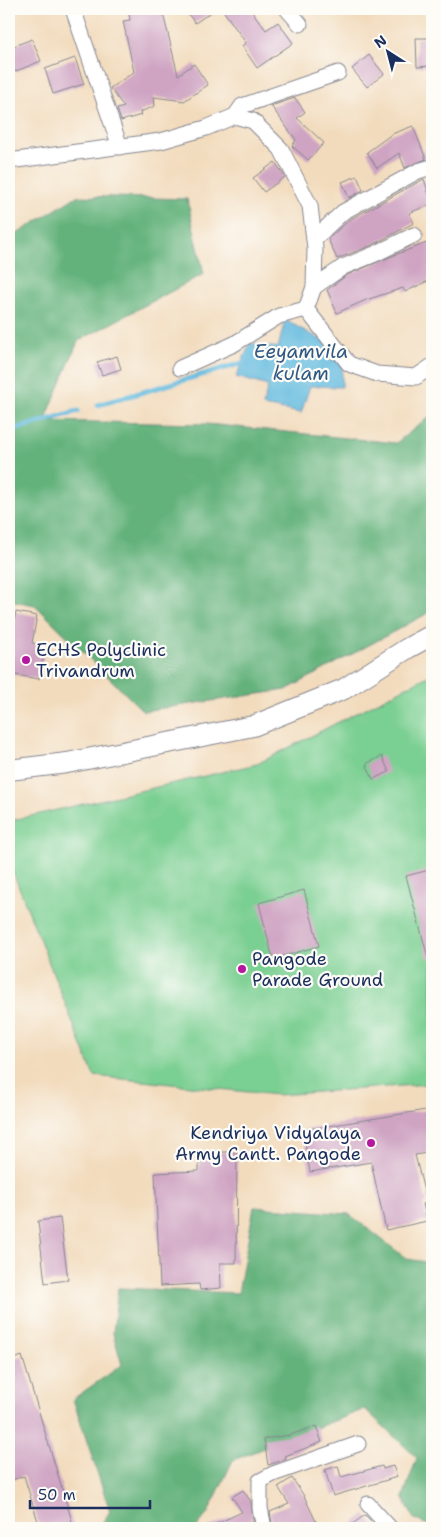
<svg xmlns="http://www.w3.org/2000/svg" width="441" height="1537" font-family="'Shantell Sans',sans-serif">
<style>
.green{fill:#7acf92;stroke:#4a7f78}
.forest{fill:#63b27c;stroke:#3f706d}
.water{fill:#61b9de;stroke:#3e749e}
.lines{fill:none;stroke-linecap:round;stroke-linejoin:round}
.stream{stroke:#61b9de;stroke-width:5}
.building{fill:#cfa4c3}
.street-casing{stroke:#86858e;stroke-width:17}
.secondary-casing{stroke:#86858e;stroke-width:22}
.street{stroke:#fff;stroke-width:15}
.secondary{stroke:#fff;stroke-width:20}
.poi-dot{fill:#b5179e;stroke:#fdfcf7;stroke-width:2}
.labels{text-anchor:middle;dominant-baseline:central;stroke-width:4.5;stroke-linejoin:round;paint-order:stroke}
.poi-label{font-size:18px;fill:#1b2f5e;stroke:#fdfcf7;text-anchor:start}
.water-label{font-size:19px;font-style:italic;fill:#305884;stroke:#fdfcf7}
</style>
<rect width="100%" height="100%" fill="#fdfcf7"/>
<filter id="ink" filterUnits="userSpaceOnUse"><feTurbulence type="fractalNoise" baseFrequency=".02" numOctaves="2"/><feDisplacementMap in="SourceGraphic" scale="10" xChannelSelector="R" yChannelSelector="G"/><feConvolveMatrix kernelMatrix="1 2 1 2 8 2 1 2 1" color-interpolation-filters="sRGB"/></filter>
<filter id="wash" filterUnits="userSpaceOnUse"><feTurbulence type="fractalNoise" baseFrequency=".0096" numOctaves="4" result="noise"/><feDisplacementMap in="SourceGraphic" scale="20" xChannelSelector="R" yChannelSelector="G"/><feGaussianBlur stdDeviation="1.12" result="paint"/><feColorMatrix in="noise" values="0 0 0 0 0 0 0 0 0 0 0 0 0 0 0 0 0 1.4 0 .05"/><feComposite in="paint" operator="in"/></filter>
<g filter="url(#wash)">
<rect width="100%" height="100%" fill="#f2dbbd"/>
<path class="green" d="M432,674V1086L428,1084L277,1095L94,1076L9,862V821L257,764Z"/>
<g class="forest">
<path d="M77,196L187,199L204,274L78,341L45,421L207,424L396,443L432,415V611L286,690L143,711L35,605L9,600V239Z"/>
<path d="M254,1207L349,1214L407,1259L432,1263V1527L414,1519L403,1497L417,1458L365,1409L233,1460L208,1513L196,1528H100L110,1511L73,1399L122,1365L113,1333L118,1288L238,1293Z"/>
</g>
<path class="water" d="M285,320L327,343L328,359L342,361V387L310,386L301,413L263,406L268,386L236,377L250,343L278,348Z"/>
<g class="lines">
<g class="stream">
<path d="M98,405L246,362"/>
<path d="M9,431L78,411"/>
</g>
</g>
<g id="blocks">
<g class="building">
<path d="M128,9H162L178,75L194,64L208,85L184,101L154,97L155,106L140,112L141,115L121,121L117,109L124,107L110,88L134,72L123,21L130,20Z"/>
<path d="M184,9H216L195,23Z"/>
<path d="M222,9H250L266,30L278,22L293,43L257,68L242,46L246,43Z"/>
<path d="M416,38H432V66L417,67Z"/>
<path d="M32,39L41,61L9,74V48Z"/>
<path d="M369,55L384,74L367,87L352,69Z"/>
<path d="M75,58L84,84L53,94L45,69Z"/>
<path d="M295,98L305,112L297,118L324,143L308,160L292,146L296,140L271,106Z"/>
<path d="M413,126L426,159L405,168L399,153L377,168L367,152L392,134Z"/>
<path d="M275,162L285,177L264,192L253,178Z"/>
<path d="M357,176L363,190L349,198L342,182Z"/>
<path d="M424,179L432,204L409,213L414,223L370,246L337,259L328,239L349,220Z"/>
<path d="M432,241V279L405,292L403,288L366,300L337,313L327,290L347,275L397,254Z"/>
<path d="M117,356L121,369L102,375L97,362Z"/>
<path d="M16,612L37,616L32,643L46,645L39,679L9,674V632L12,633Z"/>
<path d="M382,756L389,772L373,779L366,764Z"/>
<path d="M429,870L432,881V958H428L406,876Z"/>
<path d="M304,890L319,946L273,959L259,903Z"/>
<path d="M432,1109V1152L415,1155L427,1203L423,1204L427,1221L386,1230L371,1162L310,1172L303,1130Z"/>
<path d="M199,1152H237L236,1263H220L221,1288L200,1290L199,1284L160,1286L155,1173L199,1171Z"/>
<path d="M60,1218L68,1280L45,1283L38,1221Z"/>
<path d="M22,1356L74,1528H40L24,1476L9,1481V1361Z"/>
<path d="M316,1426L322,1442L285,1456L286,1459L268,1465L264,1439L290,1435Z"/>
<path d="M338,1466L341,1477L382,1466L383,1469L393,1466L397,1477L333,1496L325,1470Z"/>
<path d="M292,1478L304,1496L319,1528H273L270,1512L289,1504L278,1487Z"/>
<path d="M243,1490L251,1502L254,1528H207L242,1512L232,1497Z"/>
<path d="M365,1515L378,1528H347Z"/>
</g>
</g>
</g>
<g filter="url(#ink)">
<use href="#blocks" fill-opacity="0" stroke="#86858e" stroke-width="1"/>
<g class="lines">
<defs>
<g id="street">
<path d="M73,9L120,147"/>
<path d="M287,9L300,24"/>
<path d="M235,116L242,106L338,73"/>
<path d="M9,161L161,141L206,128L235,116L253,121L281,149L310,206L315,248L314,287L306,309L349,364L377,374L416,377L432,366"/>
<path d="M314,239L343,212L418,171L432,167"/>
<path d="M314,287L343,267L375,254L414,235"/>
<path d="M180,368L234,344L279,316L306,309"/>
<path d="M368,1504L390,1528"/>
<path d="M264,1528L260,1508V1481L273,1474L358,1444"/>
</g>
<path id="secondary" d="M9,770L67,763L253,726L344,689L408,648L432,635"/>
</defs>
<use href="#street" class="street-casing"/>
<use href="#secondary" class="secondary-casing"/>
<use href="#street" class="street"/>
<use href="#secondary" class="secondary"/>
</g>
</g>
<g class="poi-dot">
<circle cx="26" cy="660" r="5"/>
<circle cx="242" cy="969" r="5"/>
<circle cx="371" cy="1143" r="5"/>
</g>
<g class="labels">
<g class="poi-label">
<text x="36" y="650">ECHS Polyclinic<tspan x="36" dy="21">Trivandrum</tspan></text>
<text x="252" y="959">Pangode<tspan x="252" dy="21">Parade Ground</tspan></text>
<text x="361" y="1133" text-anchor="end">Kendriya Vidyalaya<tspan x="361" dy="21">Army Cantt. Pangode</tspan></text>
</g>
<g class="water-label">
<text x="301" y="351">Eeyamvila<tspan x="301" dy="22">kulam</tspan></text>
</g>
</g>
<rect width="441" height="1537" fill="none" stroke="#fdfcf7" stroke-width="30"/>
<g transform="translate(388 52) rotate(324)" stroke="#fdfcf7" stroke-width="4" paint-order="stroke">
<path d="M0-4L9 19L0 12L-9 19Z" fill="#1b2f5e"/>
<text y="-8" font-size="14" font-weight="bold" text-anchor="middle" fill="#1b2f5e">N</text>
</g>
<path d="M30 1500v8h120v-8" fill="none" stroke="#1b2f5e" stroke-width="2.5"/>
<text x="38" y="1500" font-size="15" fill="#1b2f5e" stroke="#fdfcf7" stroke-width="4" paint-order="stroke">50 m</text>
</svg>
